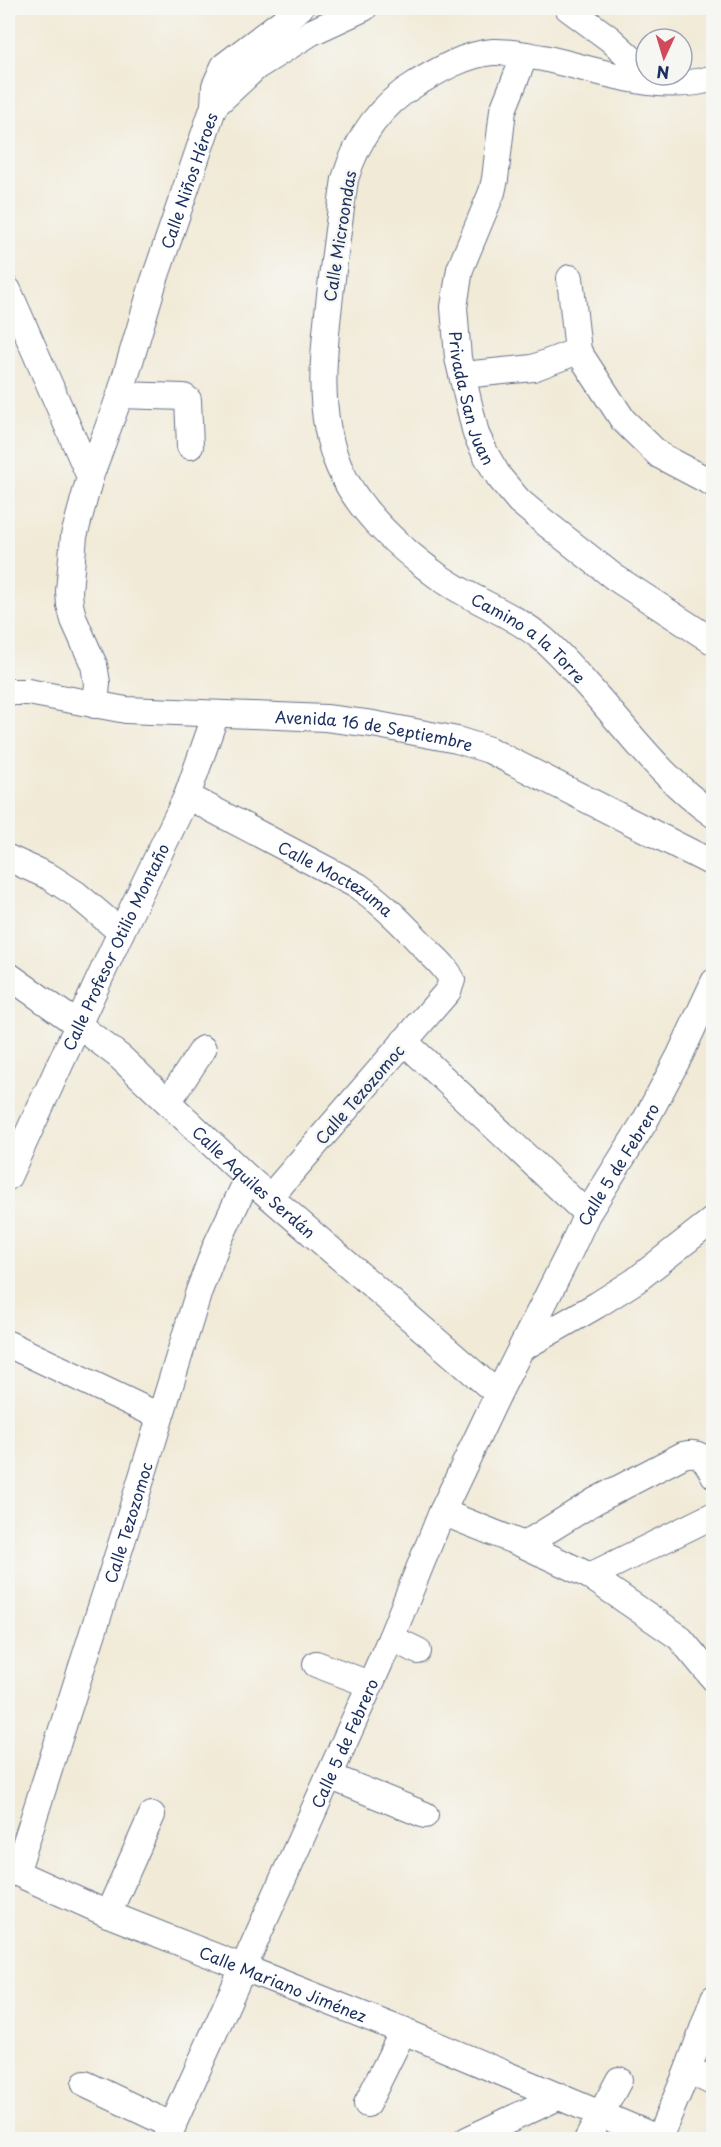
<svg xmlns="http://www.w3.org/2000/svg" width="721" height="2147" font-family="'Playpen Sans',sans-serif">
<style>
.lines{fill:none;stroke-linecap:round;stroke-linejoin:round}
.minor-casing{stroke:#667088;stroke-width:28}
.minor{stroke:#fff;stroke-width:26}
.labels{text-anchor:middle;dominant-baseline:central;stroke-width:5;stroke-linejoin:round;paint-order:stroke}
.street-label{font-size:16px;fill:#1b2f5e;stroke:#f6f6f2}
</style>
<rect width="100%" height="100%" fill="#f6f6f2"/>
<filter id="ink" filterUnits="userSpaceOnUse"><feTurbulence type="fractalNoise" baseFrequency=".0167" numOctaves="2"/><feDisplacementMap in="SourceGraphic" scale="12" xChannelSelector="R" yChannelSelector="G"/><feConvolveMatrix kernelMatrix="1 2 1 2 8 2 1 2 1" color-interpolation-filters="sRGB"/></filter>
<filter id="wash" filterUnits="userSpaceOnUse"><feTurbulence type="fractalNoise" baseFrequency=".008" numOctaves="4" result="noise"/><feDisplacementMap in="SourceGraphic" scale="24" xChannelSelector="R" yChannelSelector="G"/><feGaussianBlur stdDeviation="1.35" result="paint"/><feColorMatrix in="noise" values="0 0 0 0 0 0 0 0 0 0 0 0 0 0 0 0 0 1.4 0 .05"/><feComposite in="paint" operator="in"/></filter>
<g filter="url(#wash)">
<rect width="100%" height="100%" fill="#f1ead7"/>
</g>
<g filter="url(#ink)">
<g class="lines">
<defs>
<g id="minor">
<path d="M568,8L610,39L646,72"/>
<path id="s1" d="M525,55L503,110L495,179L492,192L460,269L454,307L458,358L476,434L486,455L499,477L519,501L543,521L614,577L714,642"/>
<path id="s2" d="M714,78C660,95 595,69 543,58C526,55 509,51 493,52C466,54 439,70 417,83C380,105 357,139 345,179C340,215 335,251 331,287C324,346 315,411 339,467C357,509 394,543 431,571C465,598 509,611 543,639C559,653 573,669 587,685C627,729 664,781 714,815"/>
<path d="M214,106L215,86L224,66L300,8"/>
<path d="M570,278L578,351L623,420L659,455L714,484"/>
<path d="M8,290L90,477"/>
<path d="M463,375L533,368L578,351"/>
<path d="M120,395L184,397L188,400L190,446"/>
<path id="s3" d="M8,692H28L126,710L326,718L373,724L457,740L489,750L714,864"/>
<path id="s4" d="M95,705L97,683L94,665L74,620L70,605L69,591L74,536L90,477L120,395L153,284L214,106L256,67L312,32L364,8"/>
<path id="s5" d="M187,796L358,886C385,905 406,927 428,951C437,960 447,968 452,980L448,991L270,1197"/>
<path d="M8,858L50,877L76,894L121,932"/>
<path id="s6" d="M8,975L77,1024L120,1057L248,1178L498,1394"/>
<path d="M404,1041L587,1214"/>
<path d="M168,1102L203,1049"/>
<path id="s7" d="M8,1177L121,932L187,796L216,714"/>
<path d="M8,1344L159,1416"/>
<path d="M522,1348L597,1305L635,1281L714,1219"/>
<path d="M442,1512L524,1545L590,1576L679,1637L714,1679"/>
<path d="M524,1545L595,1501L683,1455C701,1450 706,1461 714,1475"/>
<path d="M590,1576L714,1515"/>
<path d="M391,1638L418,1651"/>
<path d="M316,1664L369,1684"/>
<path d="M329,1776L425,1815"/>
<path id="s8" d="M8,1869L108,1914L403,2031L662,2140"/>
<path id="s9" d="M16,1873L125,1532L199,1291L216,1246L248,1178"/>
<path d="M108,1914L152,1815"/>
<path d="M688,2070L714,2083"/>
<path d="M85,2084L173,2126"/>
<path d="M367,2104L403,2031"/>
<path d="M659,2138L688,2070L714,1998"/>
<path id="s10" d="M166,2140L391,1638L442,1512L498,1394L569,1253L587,1214L645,1121L680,1055L714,982"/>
<path d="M467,2140L560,2096"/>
<path d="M587,2140L619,2080"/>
</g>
</defs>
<use href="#minor" class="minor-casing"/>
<use href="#minor" class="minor"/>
</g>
</g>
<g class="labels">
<g class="street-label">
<text stroke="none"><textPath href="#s4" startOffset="548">Calle Niños Héroes</textPath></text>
<text transform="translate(339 236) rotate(-81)">Calle Microondas</text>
<text stroke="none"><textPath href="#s1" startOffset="357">Privada San Juan</textPath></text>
<text stroke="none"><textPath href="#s2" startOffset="981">Camino a la Torre</textPath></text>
<text stroke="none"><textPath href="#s3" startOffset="369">Avenida 16 de Septiembre</textPath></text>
<text stroke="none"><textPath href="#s5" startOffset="170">Calle Moctezuma</textPath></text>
<text stroke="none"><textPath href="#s7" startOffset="254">Calle Profesor Otilio Montaño</textPath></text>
<text transform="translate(359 1094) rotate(-49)">Calle Tezozomoc</text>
<text stroke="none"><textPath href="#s10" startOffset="1076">Calle 5 de Febrero</textPath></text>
<text stroke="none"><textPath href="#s6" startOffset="322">Calle Aquiles Serdán</textPath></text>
<text stroke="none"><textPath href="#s9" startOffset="368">Calle Tezozomoc</textPath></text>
<text stroke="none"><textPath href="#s10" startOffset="435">Calle 5 de Febrero</textPath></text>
<text stroke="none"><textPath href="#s8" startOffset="298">Calle Mariano Jiménez</textPath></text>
</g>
</g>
<rect width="721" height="2147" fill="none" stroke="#f6f6f2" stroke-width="30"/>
<g transform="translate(664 57) rotate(184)"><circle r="28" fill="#f6f6f2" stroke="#9ea6b7" stroke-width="1.5"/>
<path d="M0-4.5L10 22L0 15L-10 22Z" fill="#d1495b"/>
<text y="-9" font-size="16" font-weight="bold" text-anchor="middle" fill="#1b2f5e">N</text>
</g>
</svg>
